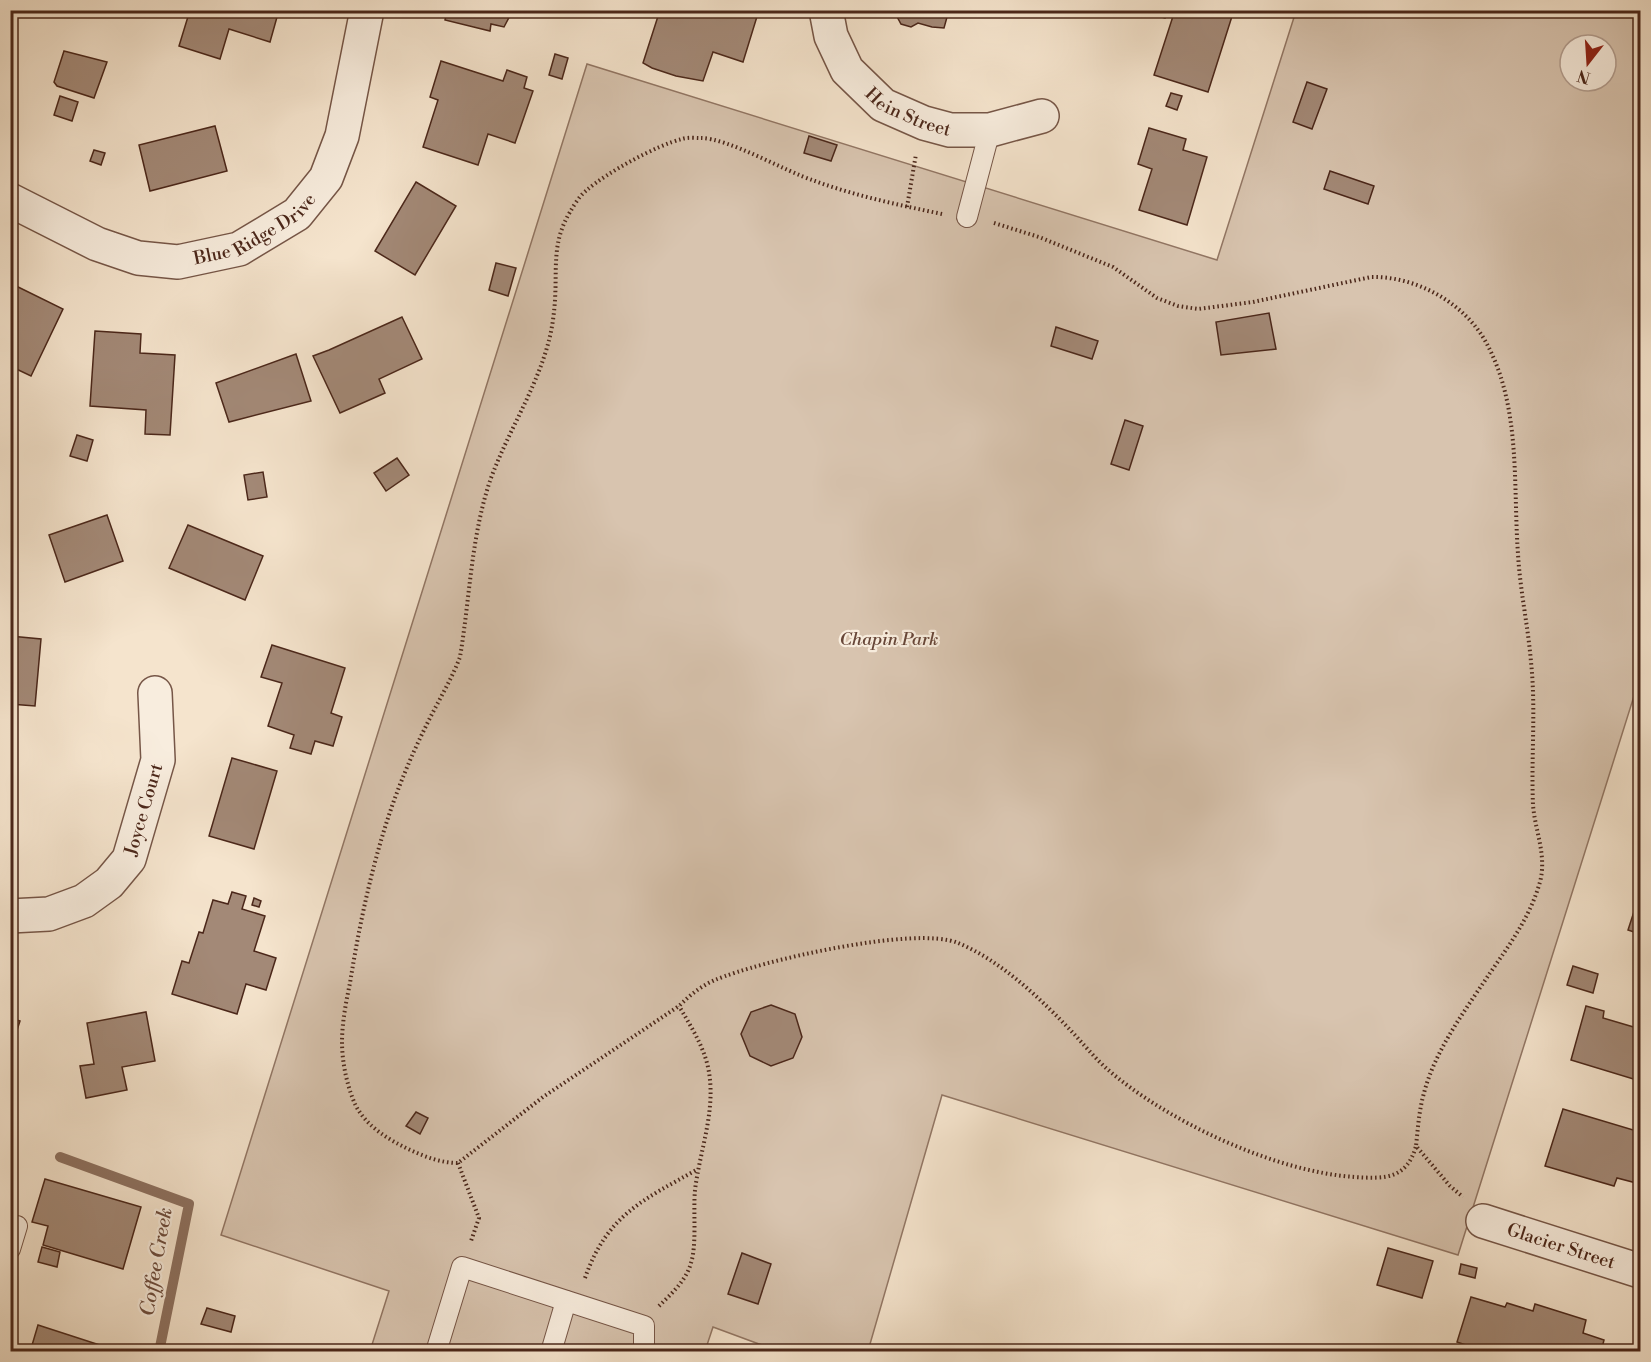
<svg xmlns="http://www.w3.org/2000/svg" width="1651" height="1362" font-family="'Libre Bodoni',serif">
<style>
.green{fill:#d8c4af;stroke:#927664;stroke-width:1.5;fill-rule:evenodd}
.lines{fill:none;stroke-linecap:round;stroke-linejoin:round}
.stream{stroke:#8e7261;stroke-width:10}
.building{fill:#a38977;stroke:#4b271a;stroke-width:1.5}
.lane-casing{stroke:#765647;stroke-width:22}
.street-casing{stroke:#765647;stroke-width:36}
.path{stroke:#4b271a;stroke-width:4;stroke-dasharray:1.5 3;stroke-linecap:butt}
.lane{stroke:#f8edde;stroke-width:20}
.street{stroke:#f8edde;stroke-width:33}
.labels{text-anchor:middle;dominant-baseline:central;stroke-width:4.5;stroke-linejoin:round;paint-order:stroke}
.street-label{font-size:18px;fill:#4b271a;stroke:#f8edde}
.park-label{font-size:18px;font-style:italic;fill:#674638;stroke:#f8edde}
.water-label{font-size:20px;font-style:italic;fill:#6d4c3d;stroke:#f8edde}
</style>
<rect width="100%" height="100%" fill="#f5e4cd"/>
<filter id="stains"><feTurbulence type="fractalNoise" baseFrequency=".00333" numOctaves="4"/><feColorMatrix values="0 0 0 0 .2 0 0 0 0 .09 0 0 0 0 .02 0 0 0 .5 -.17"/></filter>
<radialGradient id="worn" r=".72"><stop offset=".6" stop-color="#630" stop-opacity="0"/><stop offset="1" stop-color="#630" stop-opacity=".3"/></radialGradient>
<path class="green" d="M1296,11H1640V677L1458,1255L942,1095L868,1351H778L713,1327L705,1351H370L389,1291L221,1235L587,64L1217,260ZM1570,45H1606V81H1570Z"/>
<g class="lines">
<path class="stream" d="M60,1157L189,1204L159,1352"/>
</g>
<g class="building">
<path d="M190,10H279L270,42L229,29L220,59L179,46Z"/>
<path d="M447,10H513L504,27L491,24L490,31L445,20Z"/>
<path d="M660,10H759L743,62L713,52L703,81L676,76L652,68L643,63Z"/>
<path d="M896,10H949L944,28L932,27L918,23L911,27L901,24L895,13Z"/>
<path d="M1140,10H1167L1165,18Z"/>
<path d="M1175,10H1234L1208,92L1154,75Z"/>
<path d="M10,39L15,40L10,54Z"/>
<path d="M64,51L107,62L94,98L57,86L54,82Z"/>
<path d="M555,54L568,58L562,79L549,75Z"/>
<path d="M441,61L503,81L507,70L527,77L524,88L533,91L515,143L488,134L478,165L423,147L438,100L430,97Z"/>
<path d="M1307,82L1327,89L1312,129L1293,122Z"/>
<path d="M1171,93L1182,96L1177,110L1166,106Z"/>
<path d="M60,96L78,102L72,121L54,115Z"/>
<path d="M215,126L227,171L150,191L139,145Z"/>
<path d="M1149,128L1186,139L1183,150L1207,157L1187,225L1139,210L1152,169L1138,164Z"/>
<path d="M809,136L837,145L831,161L804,153Z"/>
<path d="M94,150L105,153L101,165L90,161Z"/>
<path d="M1330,171L1374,186L1368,204L1324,189Z"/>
<path d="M416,182L456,206L415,275L375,251Z"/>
<path d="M496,263L516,268L508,296L489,290Z"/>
<path d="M10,283L63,309L31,376L10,366Z"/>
<path d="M1269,313L1276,349L1221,355L1216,322Z"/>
<path d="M402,317L422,359L379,379L385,393L340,413L313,356L329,350Z"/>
<path d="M1056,327L1098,341L1092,359L1051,346Z"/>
<path d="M95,331L141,334L140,353L175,355L170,435L145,434L146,410L90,406Z"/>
<path d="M296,354L311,401L229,422L216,383Z"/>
<path d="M1125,420L1143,426L1129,470L1111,464Z"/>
<path d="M77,435L93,440L87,461L70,456Z"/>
<path d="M397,458L409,475L386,491L374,473Z"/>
<path d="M263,472L267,497L248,500L244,475Z"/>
<path d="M107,515L123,561L65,582L49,535Z"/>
<path d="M188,525L263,556L245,600L169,568Z"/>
<path d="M10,636L41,639L35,706L10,704Z"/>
<path d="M272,645L345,668L331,713L342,717L333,746L315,741L311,754L290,748L294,735L268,726L282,683L261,677Z"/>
<path d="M232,758L277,771L254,849L209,836Z"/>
<path d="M232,892L246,896L242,909L265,916L254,951L276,958L266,990L246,984L237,1014L172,994L182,961L189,963L199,932L203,933L213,900L228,904Z"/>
<path d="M1640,893V934L1628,930Z"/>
<path d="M254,898L261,901L259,907L252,905Z"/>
<path d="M1573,966L1598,974L1593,993L1567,985Z"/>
<path d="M771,1005L795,1014L802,1037L793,1058L771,1066L750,1056L741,1034L751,1012Z"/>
<path d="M1586,1006L1604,1011L1603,1018L1637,1028L1640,1018V1081L1571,1060Z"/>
<path d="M146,1012L155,1061L122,1067L127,1090L86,1098L80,1066L94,1064L87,1023Z"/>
<path d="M10,1018L20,1021L10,1051Z"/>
<path d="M1563,1109L1640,1132V1184L1617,1178L1614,1186L1545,1166Z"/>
<path d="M416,1112L428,1118L420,1134L406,1126Z"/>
<path d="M45,1179L141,1207L123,1269L43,1245L48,1226L32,1222Z"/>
<path d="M42,1247L60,1252L57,1267L38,1262Z"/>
<path d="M1388,1248L1433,1261L1422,1298L1377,1285Z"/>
<path d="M742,1253L771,1264L758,1304L728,1294Z"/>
<path d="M1461,1264L1477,1268L1475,1278L1459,1274Z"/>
<path d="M1471,1297L1505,1307L1507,1303L1533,1311L1535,1304L1586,1320L1583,1333L1604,1340L1601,1352H1486L1457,1342Z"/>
<path d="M207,1308L235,1316L231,1332L201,1324Z"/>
<path d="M38,1325L109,1348L108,1352H30Z"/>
</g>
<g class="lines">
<defs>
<g id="lane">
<path d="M967,217L990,130"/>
<path d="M10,1249L17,1226"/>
<path d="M436,1352L462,1267L644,1326V1352"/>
<path d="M551,1352L566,1301"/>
</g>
<g id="street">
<path id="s1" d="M826,10L831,36L847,70L883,105L924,123L950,130H990L1042,116"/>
<path id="s2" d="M10,200L97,244L138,258L178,262L239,249L297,214L326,178L342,136L367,10"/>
<path id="s3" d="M10,916L49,914L84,901L109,883L129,859L158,760L155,693"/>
<path id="s4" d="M1483,1221L1640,1271"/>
</g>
</defs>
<use href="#lane" class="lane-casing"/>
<use href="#street" class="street-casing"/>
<g class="path">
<path d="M907,207L916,154"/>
<path d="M942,214C899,205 856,196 815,181C784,171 729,138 700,138C695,138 688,137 682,139C657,145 606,173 587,190C580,195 574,205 570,212C552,242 557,266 555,300C554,315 552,330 548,344C535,391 508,432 491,478C471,535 470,598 460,657C451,681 437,703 426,726C412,754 399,785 389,815C371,869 359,927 350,983C346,1002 342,1023 342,1042C342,1062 347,1086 355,1104C365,1125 386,1138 406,1148C423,1156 440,1163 458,1163L543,1097L679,1006C690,995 701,986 715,980C760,961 915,925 958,943C1002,961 1043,1001 1075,1035C1085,1046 1095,1058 1106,1068C1166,1121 1275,1172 1355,1177C1385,1179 1407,1179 1416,1146"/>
<path d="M994,223L1039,237L1113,267L1157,298L1178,306L1198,309L1253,302L1371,277C1417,276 1467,304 1488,346C1521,410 1513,485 1518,554C1520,590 1528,626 1531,662C1536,709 1531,757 1533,805C1535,831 1547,855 1540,882C1530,917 1510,944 1490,973C1466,1009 1435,1050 1424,1093C1419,1110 1418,1128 1416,1146L1450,1186L1463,1197"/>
<path d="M458,1163L479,1218L471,1241"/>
<path d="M585,1278C607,1215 643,1200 698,1169"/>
<path d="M659,1306C671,1294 686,1281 691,1263C697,1244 693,1211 695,1190C700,1149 717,1109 708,1067C703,1045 690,1025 679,1006"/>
</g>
<use href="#lane" class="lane"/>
<use href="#street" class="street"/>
</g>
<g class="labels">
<g class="street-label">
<text stroke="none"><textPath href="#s1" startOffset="140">Hein Street</textPath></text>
<text stroke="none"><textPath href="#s2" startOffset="266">Blue Ridge Drive</textPath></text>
<text stroke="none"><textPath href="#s3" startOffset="190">Joyce Court</textPath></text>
<text stroke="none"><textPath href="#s4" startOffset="82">Glacier Street</textPath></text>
</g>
<g class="park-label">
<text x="889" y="639">Chapin Park</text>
</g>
<g class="water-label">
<text transform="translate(157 1262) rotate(-80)">Coffee Creek</text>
</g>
</g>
<rect width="1651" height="1362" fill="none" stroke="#f5e4cd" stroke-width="36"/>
<rect x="12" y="12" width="1627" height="1338" fill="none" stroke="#4b271a" stroke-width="3"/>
<rect x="18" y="18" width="1615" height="1326" fill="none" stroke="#4b271a" stroke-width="1.5"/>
<g transform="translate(1588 63) rotate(197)"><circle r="28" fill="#f8edde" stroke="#b39e90" stroke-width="1.5"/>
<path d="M0-4.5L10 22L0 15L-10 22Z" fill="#8f2418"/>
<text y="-9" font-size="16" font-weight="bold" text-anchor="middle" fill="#4b271a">N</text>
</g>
<rect width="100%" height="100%" filter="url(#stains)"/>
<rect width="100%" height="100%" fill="url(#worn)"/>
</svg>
